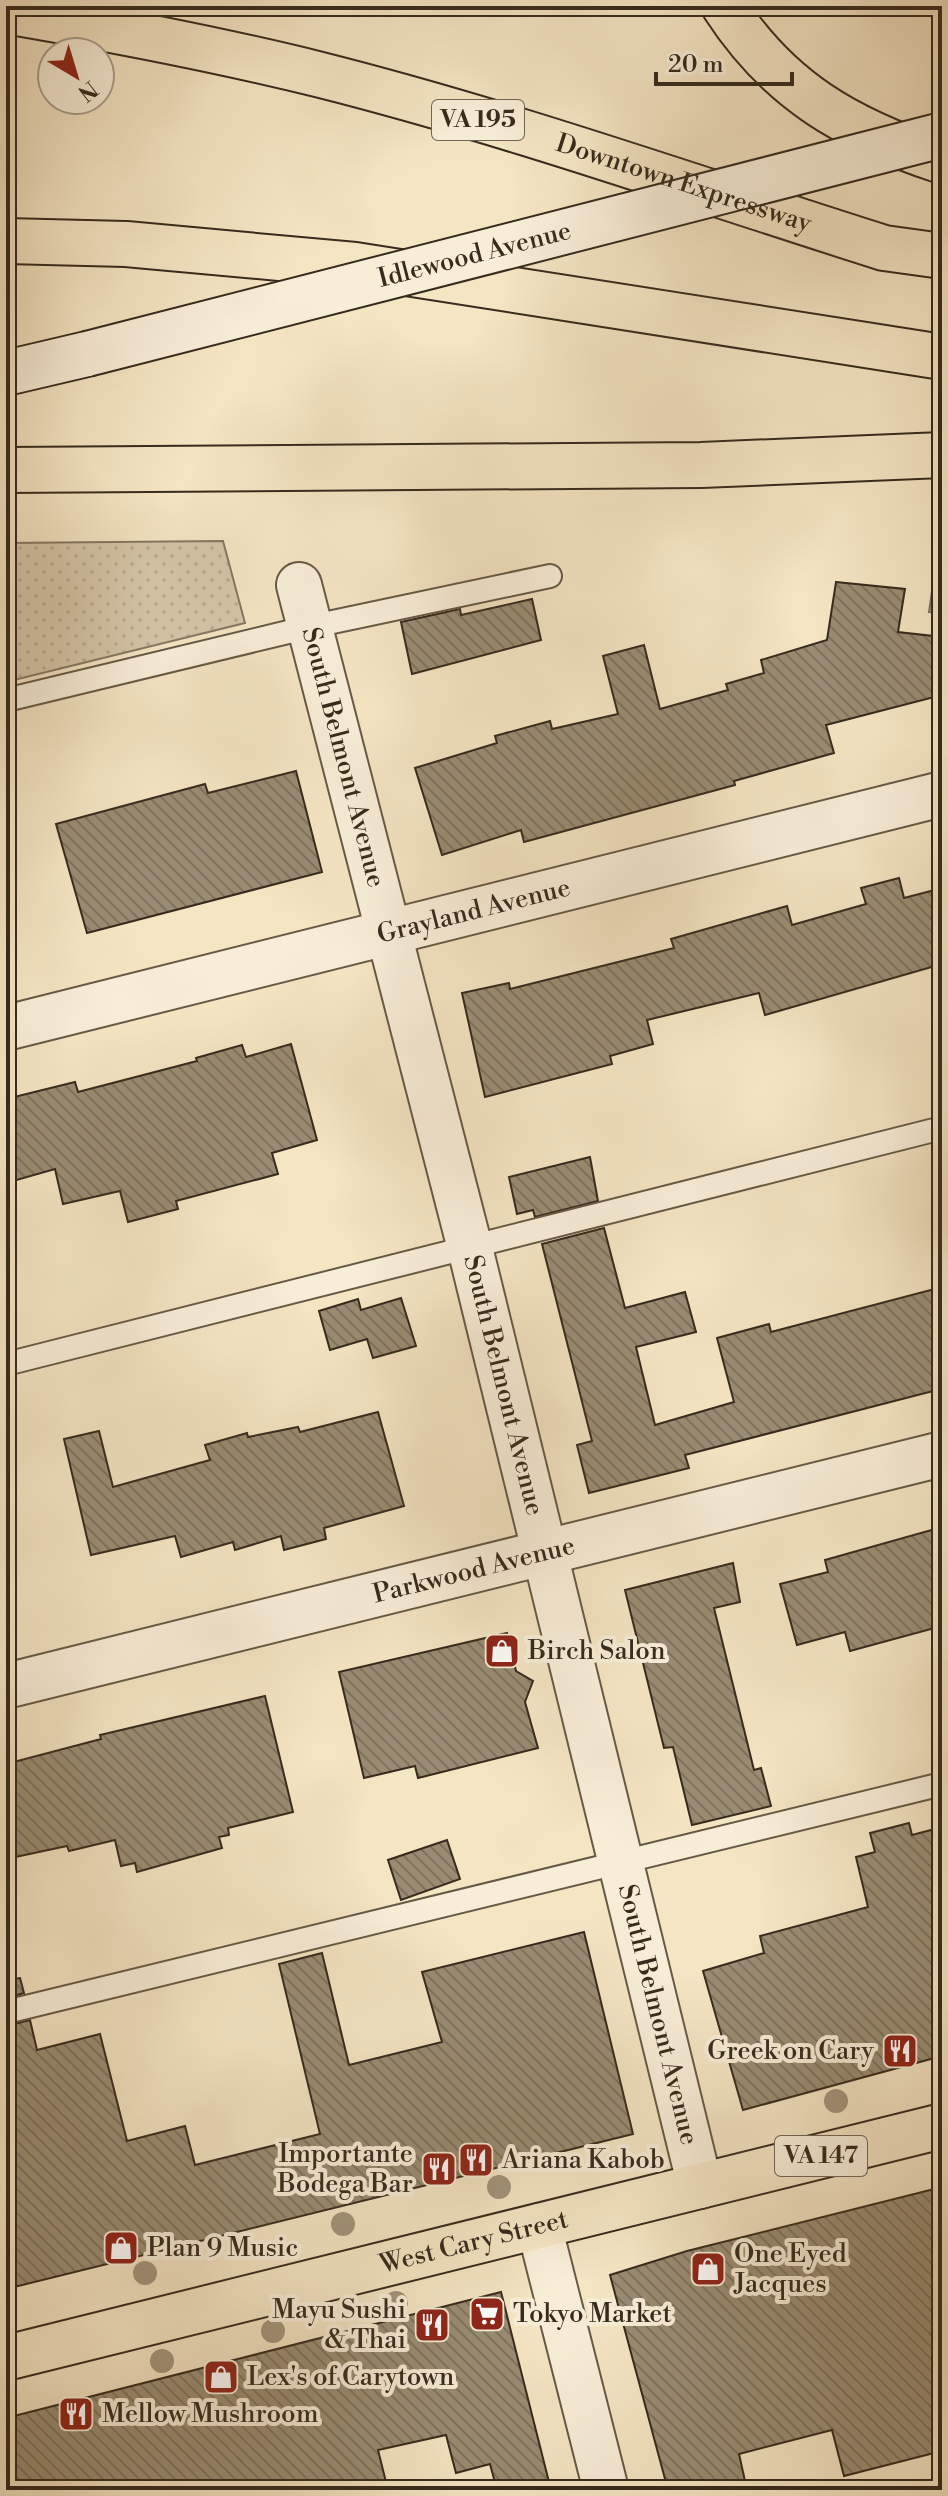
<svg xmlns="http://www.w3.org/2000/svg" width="948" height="2496" font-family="'Libre Bodoni',serif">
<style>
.park{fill:url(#park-dots);stroke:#857862;stroke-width:2}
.water{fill:url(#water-waves);stroke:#81755f;stroke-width:2}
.building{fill:url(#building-back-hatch);stroke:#362b1d;stroke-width:2}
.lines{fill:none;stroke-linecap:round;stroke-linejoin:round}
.lane-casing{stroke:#665a46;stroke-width:26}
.street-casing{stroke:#665a46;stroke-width:48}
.secondary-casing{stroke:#362b1d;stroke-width:48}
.primary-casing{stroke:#362b1d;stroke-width:48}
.highway-casing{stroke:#362b1d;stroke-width:48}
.lane{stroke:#f8eed8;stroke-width:22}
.street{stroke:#f8eed8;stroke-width:44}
.secondary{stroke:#f8eed8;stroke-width:44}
.primary{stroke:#f4e5c3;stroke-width:44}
.highway{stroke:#f4e5c3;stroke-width:44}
.secondary-bridge-casing{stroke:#362b1d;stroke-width:48;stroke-linecap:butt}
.secondary-bridge{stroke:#f8eed8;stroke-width:44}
.tree{fill:#a2947b}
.labels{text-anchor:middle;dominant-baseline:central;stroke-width:8;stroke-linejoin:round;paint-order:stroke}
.shield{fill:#f8eed8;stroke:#706655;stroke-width:2}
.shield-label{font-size:24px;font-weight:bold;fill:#362b1d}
.street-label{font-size:26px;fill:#362b1d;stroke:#f8eed8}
.poi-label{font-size:26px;fill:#362b1d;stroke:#f8eed8;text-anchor:start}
</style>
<defs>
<pattern id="park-dots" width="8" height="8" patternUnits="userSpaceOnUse" patternTransform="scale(2)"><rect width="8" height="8" fill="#d4c5a7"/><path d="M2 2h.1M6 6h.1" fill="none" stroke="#b7a98f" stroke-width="1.8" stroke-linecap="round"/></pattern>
<pattern id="water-waves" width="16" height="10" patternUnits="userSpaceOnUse" patternTransform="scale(2)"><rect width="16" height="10" fill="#b3a68b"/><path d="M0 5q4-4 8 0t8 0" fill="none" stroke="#928771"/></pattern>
<pattern id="building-back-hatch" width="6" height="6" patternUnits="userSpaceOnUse" patternTransform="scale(2)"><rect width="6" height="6" fill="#998c73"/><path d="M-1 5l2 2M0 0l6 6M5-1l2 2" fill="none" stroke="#7e735e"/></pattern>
</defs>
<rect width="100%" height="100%" fill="#f4e5c3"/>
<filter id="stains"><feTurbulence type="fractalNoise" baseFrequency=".0025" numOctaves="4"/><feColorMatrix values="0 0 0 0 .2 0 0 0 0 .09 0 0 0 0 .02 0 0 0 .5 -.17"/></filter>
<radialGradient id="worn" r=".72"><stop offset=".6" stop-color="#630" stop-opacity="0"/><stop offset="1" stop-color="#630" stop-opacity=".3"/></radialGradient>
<path class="park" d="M223,541L245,623L6,682V543Z"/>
<path class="water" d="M933,584L942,585V613L929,612Z"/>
<g class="building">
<path d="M836,582L905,589L898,632L942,637V695L826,725L834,753L734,781L735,785L524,842L521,830L442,855L415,768L497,743L495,736L550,721L552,729L618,714L603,656L644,645L660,709L728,690L726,684L764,673L761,660L827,640Z"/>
<path d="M532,599L541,640L412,674L401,622L460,609L461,615Z"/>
<path d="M296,771L322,872L87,933L56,824L205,784L208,793Z"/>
<path d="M899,878L904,898L942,888V964L765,1015L759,993L647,1020L653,1044L610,1056L612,1064L485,1097L462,993L509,983L510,989L674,948L671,939L787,906L792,925L866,904L861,888Z"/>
<path d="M291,1044L317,1140L272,1153L278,1174L176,1201L178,1209L128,1222L120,1191L63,1204L55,1169L6,1183V1099L75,1082L78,1092L197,1061L196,1058L242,1045L246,1057Z"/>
<path d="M590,1157L598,1201L535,1217L533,1210L517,1214L509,1177Z"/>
<path d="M604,1228L625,1308L685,1292L696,1332L636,1347L655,1425L734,1402L717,1338L769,1324L771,1332L942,1287V1370L932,1372L937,1390L685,1455L689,1468L589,1493L577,1445L592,1441L542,1244Z"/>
<path d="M401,1298L416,1346L373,1358L367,1339L330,1350L319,1311L358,1299L361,1310Z"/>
<path d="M378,1412L404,1506L324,1528L326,1539L284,1550L281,1536L235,1550L233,1542L181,1557L175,1536L91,1555L64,1439L99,1431L113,1487L210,1460L205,1445L247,1433L248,1437L298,1427L300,1432Z"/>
<path d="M942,1527V1626L850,1651L845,1632L797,1645L780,1584L828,1572L825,1560Z"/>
<path d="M733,1563L740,1602L714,1608L754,1770L761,1768L771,1806L692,1825L673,1747L664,1748L625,1590Z"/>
<path d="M507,1633L516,1671L533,1681L525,1702L538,1748L418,1778L415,1766L364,1778L339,1672Z"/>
<path d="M265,1696L293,1812L228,1828L229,1835L219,1837L222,1848L137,1872L135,1863L121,1866L115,1840L69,1851L67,1846L6,1859V1764L101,1739L100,1735Z"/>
<path d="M909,1823L912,1835L942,1827V2056L743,2110L703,1971L764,1953L760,1936L868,1907L856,1857L875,1852L870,1833Z"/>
<path d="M447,1840L460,1879L401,1900L388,1860Z"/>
<path d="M584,1932L633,2134L6,2289V2026L30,2020L37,2050L100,2034L127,2141L185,2126L195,2165L320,2134L279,1964L322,1953L349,2065L442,2042L422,1972Z"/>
<path d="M20,1978L24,1993L6,1998V1980Z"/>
<path d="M942,2187V2451L844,2476L832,2430L739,2454L747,2490H668L610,2275L687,2251Z"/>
<path d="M501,2292L551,2490H497L490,2464L456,2473L446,2435L378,2450L388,2490H6V2418Z"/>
</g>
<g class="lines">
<defs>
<g id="lane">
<path d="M6,700L309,627L550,576"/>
<path d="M6,1364C319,1287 630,1206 942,1128"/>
<path d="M6,2012L942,1784"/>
</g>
<g id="street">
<path id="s1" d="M299,585L470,1248L700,2186"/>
<path id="s2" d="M6,1028L942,794"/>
<path id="s3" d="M6,1686L942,1454"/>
<path d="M539,2226L606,2490"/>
</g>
<path id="secondary" d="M6,373L87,354"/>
<g id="primary">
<path id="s4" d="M6,2358L942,2126"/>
</g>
<g id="highway">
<path d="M724,6C779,91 848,130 942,161"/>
<path id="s5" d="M6,11C111,29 217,49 321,75C511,123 697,189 884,248L942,256"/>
<path d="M6,241L126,244L355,265L942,357"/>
<path d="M6,470L701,465L942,455"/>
</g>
</defs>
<use href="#lane" class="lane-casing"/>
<use href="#street" class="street-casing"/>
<use href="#secondary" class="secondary-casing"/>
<use href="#primary" class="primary-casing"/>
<use href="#highway" class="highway-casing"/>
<use href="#lane" class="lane"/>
<use href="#street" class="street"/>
<use href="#secondary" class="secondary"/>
<use href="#primary" class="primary"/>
<use href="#highway" class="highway"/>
<defs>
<g id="secondary-bridge">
<path id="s6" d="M87,354L942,135"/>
</g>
</defs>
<use href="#secondary-bridge" class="secondary-bridge-casing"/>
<use href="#secondary-bridge" class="secondary-bridge"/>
</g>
<g class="tree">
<circle cx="836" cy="2101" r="12"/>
<circle cx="499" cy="2187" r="12"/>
<circle cx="343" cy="2224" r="12"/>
<circle cx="145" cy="2273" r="12"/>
<circle cx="396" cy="2303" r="12"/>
<circle cx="273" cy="2331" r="12"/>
<circle cx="162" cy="2361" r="12"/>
</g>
<defs>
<symbol id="shop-square" viewBox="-11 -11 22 22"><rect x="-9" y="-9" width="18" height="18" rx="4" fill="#8f2418" stroke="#f8eed8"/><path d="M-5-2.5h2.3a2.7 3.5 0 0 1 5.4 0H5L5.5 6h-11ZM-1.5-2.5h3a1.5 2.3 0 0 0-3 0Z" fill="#fff"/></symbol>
<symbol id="restaurant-square" viewBox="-11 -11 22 22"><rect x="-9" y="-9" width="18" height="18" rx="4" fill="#8f2418" stroke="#f8eed8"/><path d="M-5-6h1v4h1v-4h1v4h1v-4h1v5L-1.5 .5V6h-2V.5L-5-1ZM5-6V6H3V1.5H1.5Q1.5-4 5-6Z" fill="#fff"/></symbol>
<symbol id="supermarket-square" viewBox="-11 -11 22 22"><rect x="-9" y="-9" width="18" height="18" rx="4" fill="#8f2418" stroke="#f8eed8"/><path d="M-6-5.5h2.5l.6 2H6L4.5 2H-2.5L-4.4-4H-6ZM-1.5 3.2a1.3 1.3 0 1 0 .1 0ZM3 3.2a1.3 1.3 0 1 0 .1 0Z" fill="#fff"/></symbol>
</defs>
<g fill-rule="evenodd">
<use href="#shop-square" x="482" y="1631" width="40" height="40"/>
<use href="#restaurant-square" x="880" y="2031" width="40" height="40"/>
<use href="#restaurant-square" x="456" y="2140" width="40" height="40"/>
<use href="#restaurant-square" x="419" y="2149" width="40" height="40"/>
<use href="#shop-square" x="101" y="2228" width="40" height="40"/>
<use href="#shop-square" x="688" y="2249" width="40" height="40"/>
<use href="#supermarket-square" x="467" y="2294" width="40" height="40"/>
<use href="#restaurant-square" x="412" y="2305" width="40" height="40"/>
<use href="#shop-square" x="201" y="2357" width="40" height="40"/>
<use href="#restaurant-square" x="56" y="2394" width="40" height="40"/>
</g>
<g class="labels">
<g class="shield">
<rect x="432" y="100" width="92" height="40" rx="6"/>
<rect x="775" y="2136" width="92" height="40" rx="6"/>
</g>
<g class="shield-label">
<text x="478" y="120">VA 195</text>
<text x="821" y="2156">VA 147</text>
</g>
<g class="street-label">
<text stroke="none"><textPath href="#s5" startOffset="700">Downtown Expressway</textPath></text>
<text stroke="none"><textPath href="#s6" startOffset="400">Idlewood Avenue</textPath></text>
<text stroke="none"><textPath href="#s1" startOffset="178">South Belmont Avenue</textPath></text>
<text stroke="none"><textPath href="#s2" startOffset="482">Grayland Avenue</textPath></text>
<text stroke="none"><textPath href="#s1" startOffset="826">South Belmont Avenue</textPath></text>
<text stroke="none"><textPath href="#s3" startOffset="482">Parkwood Avenue</textPath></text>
<text stroke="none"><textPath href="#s1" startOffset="1474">South Belmont Avenue</textPath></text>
<text stroke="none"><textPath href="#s4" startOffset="482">West Cary Street</textPath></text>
</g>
<g class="poi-label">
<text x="528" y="1651">Birch Salon</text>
<text x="874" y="2051" text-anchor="end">Greek on Cary</text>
<text x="413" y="2154" text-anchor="end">Importante<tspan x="413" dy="30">Bodega Bar</tspan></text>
<text x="502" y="2160">Ariana Kabob</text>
<text x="147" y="2248">Plan 9 Music</text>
<text x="734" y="2254">One Eyed<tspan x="734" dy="30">Jacques</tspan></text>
<text x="406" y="2310" text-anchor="end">Mayu Sushi<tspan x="406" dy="30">&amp; Thai</tspan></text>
<text x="513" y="2314">Tokyo Market</text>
<text x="247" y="2377">Lex's of Carytown</text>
<text x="102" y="2414">Mellow Mushroom</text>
</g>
</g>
<rect width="948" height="2496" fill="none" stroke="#f4e5c3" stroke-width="32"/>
<rect x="8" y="8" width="932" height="2480" fill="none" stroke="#362b1d" stroke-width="4"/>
<rect x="16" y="16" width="916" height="2464" fill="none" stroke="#362b1d" stroke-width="2"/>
<g transform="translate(76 76) rotate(142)"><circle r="38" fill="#f8eed8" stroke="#aaa08d" stroke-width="2"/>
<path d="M0-6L14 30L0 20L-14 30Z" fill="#8f2418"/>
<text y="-12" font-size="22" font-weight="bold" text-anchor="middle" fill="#362b1d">N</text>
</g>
<path d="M656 72v12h136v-12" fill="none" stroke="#362b1d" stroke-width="4"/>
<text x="668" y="72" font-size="24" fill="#362b1d" stroke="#f8eed8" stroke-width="6" paint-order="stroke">20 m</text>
<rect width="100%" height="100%" filter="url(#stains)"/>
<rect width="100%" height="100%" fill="url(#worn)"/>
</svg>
